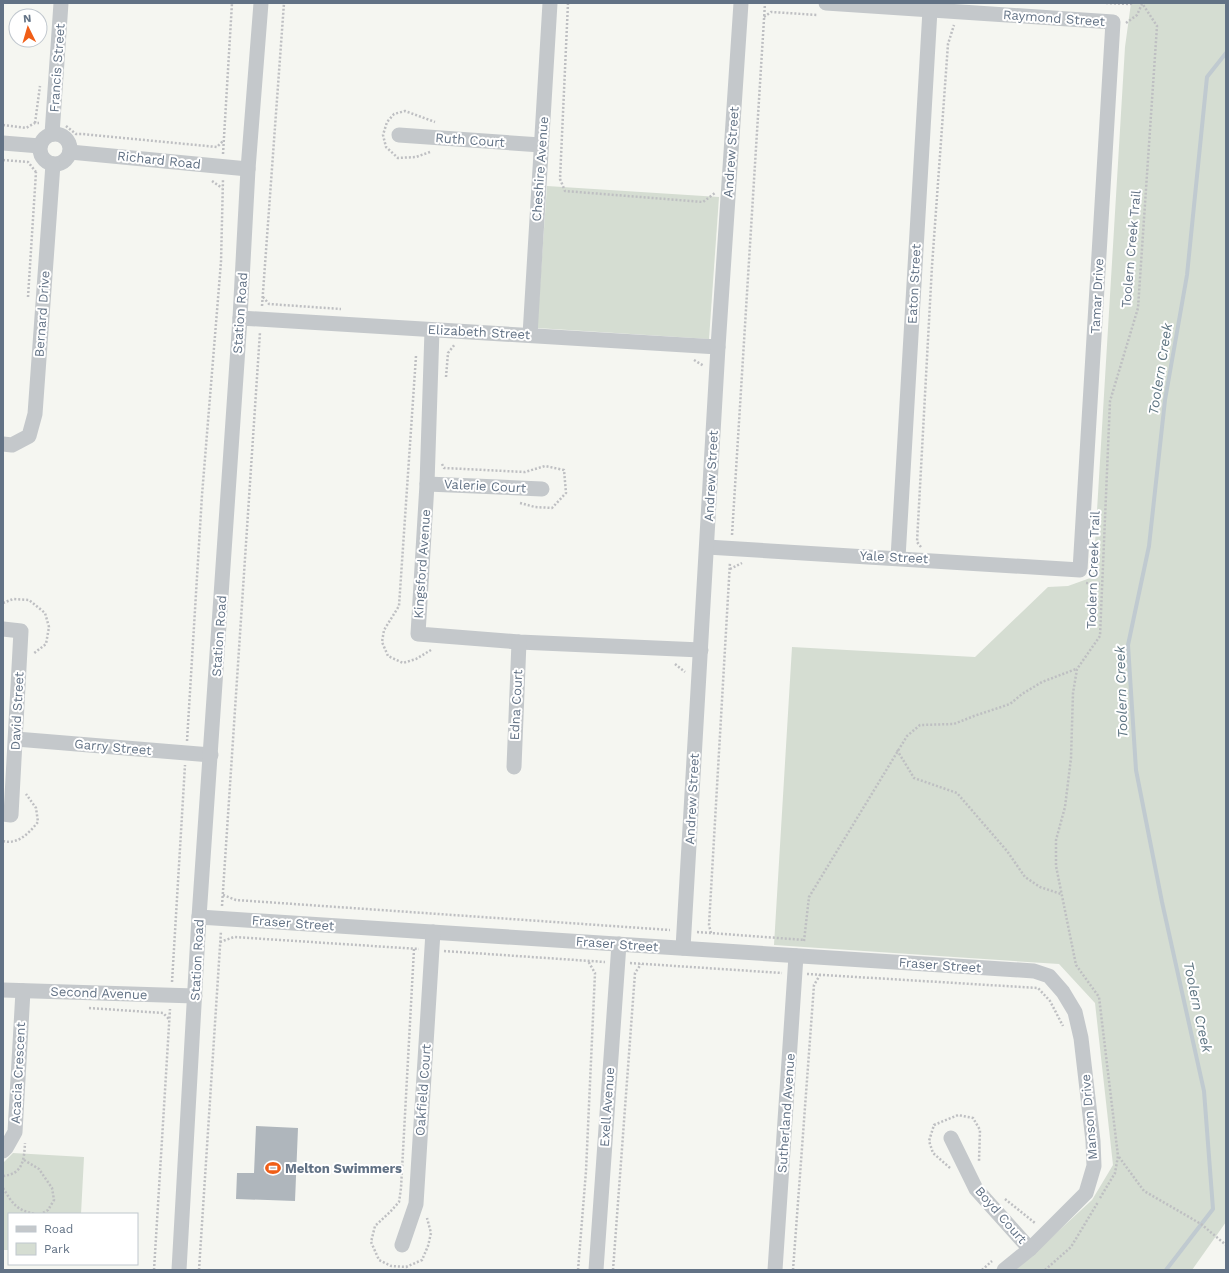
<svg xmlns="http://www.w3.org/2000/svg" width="1229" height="1273" font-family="'Work Sans',sans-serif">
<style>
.green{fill:#d5ddd2}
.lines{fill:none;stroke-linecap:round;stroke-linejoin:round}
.stream{stroke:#c0cad0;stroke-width:4}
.building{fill:#afb6bc}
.path{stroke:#bebfc2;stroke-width:2.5;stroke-dasharray:2 2;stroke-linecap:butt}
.minor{stroke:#c4c8cb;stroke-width:15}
.labels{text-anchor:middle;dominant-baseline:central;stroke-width:4;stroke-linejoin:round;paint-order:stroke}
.street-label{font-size:13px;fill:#627285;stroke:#fff}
.poi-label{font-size:13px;font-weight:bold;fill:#627285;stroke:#fff;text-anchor:start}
.water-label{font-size:14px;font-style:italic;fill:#5e7582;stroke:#fff}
</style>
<rect width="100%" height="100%" fill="#f5f6f1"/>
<g class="green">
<path d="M1131,3H1226V1222L1192,1270H1016L1092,1200L1113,1165L1095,1003L1059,964L774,945L792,647L975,657L1048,587L1068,586L1093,577L1125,47Z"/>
<path d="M547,186L719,197L709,339L537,328Z"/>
<path d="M13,1153L84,1157L81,1214H9V1250H3V1163Z"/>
</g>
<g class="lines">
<path class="stream" d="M1166,1270L1213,1209L1204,1091L1162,902L1136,770L1128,645L1149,546L1165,400L1187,275L1207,77L1226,53"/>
</g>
<path class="building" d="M256,1126L298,1128L295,1201L236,1199L237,1173H254Z"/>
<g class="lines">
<g class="path">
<path d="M568,3L560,179L565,191L703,202L715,193"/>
<path d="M1106,3L1130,4L1133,3"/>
<path d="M764,17L771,12L818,15"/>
<path d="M1126,23L1137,15L1142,4"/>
<path d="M35,123L40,86"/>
<path d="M3,125L26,128L35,123H39"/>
<path d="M66,126L76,134H82L217,147L223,141"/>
<path d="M430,152L416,157L398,158L386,147L383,135L387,122L394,114L405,111L435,122"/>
<path d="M223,154L232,3"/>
<path d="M3,160L28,162L36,172"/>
<path d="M212,181L222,188"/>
<path d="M28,297L36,172"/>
<path d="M263,297L269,304L341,309"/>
<path d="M262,306L284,3"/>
<path d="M416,356L399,606L384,630L382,642L388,656L403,663L416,659L431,650"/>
<path d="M694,360L704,366"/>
<path d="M446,377L448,353L455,344"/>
<path d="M442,464L444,468L525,472L545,466L564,470L566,493L552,508L535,507L520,503"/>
<path d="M732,535L765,3"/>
<path d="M921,547L917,542L932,266L948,44L954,25"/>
<path d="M730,569L742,563"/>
<path d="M1086,583L1102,584"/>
<path d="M3,603L13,599L29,600L45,613L49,627L46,644L33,654"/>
<path d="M675,664L685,672"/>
<path d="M187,741L202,495L221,262L223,179"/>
<path d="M897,750L914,778L957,793L1007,851L1025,877L1040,887L1061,894"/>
<path d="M3,841C18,845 29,833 38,822L36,808L26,794"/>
<path d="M223,895L236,900L670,930"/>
<path d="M222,906L260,332"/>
<path d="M697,932L805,940"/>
<path d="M711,933L709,925L730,562"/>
<path d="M804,941L809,897L907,736L920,725L954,724L974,716L1010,704L1022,694L1042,682L1076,669"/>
<path d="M220,942L234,937L419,949"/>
<path d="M414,949L401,1188L399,1202L390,1212L375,1226L371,1242L379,1260L391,1266L406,1267L422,1260L428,1246L431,1233L427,1218"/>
<path d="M444,951L605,962"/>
<path d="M630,963L782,973"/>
<path d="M807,974L1038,988L1050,1001L1063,1026"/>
<path d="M172,982L185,765"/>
<path d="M89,1008L163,1013L169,1019"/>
<path d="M1119,1157L1144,1191L1201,1224L1226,1245"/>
<path d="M24,1160L39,1169L52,1188L54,1200L48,1210L41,1214"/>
<path d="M950,1168L933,1153L929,1141L934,1125L958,1115L973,1118L980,1130L979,1161"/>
<path d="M3,1176C23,1174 24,1160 25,1143"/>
<path d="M3,1188C13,1204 16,1210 35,1214"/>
<path d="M1100,1198L1115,1173L1118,1156L1099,997L1076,965L1056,866V840L1065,807L1071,758L1073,693L1077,669L1100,636L1110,401L1138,308L1157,26L1142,3"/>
<path d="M1005,1199L1035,1223"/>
<path d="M154,1270L170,1009"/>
<path d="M199,1270L221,931"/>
<path d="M578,1270L586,1171L595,973L588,961"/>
<path d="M613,1270L635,973L641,964"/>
<path d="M793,1270L814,985L820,975"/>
<path d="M982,1270L992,1261"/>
<path d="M1045,1270L1071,1247L1098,1202"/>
</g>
<g class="minor">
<circle cx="55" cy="149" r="15"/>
<path d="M52,134L61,3"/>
<path d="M399,135L541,145"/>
<path d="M3,143L40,146"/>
<path d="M70,152L248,169"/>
<path d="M240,318L718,347"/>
<path d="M432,330L427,484L418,634L519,642L701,650"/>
<path d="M530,335L550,3"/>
<path d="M3,444L12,445L29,436L35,414L53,164"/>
<path d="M427,484L542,489"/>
<path d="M707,547L1080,570L1113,22L826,3"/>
<path d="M898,558L930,10"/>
<path d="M3,629L21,631L11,815L3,814"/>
<path d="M16,739L211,755"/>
<path d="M514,767L519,642"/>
<path d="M199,917L1034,971L1049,976L1063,992L1075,1012L1081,1038L1093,1141L1094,1166L1086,1193L1030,1249L1004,1270"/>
<path d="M683,948L718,347L741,3"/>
<path d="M3,990L195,996"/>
<path d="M951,1138L976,1189L1030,1249"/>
<path d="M3,1151L6,1148L15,1132L23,991"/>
<path d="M402,1245L416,1204L433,932"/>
<path d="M179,1270L199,917L240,318L248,169L261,3"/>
<path d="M596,1270L619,944"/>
<path d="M775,1270L796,956"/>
</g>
</g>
<defs>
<symbol id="stadium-bare" viewBox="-9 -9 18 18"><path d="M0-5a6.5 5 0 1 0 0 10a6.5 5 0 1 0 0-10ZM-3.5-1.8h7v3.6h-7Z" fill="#f05e17" stroke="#fff" stroke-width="2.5" paint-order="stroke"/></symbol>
</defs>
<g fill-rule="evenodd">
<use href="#stadium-bare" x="262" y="1157" width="22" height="22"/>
</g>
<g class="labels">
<g class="street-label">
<text transform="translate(1054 18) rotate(4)">Raymond Street</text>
<text transform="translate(57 68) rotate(-86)">Francis Street</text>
<text transform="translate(470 140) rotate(4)">Ruth Court</text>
<text transform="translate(731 152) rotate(-86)">Andrew Street</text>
<text transform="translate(159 160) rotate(6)">Richard Road</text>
<text transform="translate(540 169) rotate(-86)">Cheshire Avenue</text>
<text transform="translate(1131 249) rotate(-85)">Toolern Creek Trail</text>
<text transform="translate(914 284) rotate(-87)">Eaton Street</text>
<text transform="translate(1097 296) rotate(-87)">Tamar Drive</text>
<text transform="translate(240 313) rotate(-86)">Station Road</text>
<text transform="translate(42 314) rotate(-86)">Bernard Drive</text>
<text transform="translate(479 332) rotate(3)">Elizabeth Street</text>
<text transform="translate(711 476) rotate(-87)">Andrew Street</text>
<text transform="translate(485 486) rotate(3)">Valerie Court</text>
<text transform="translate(894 557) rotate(3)">Yale Street</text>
<text transform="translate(422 564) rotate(-86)">Kingsford Avenue</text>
<text transform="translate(1093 570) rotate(-88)">Toolern Creek Trail</text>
<text transform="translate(219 636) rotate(-86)">Station Road</text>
<text transform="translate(516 705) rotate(-87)">Edna Court</text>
<text transform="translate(17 711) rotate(-87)">David Street</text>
<text transform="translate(113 747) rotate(5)">Garry Street</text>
<text transform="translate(692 799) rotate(-87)">Andrew Street</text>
<text transform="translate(293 923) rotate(4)">Fraser Street</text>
<text transform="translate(617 944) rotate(4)">Fraser Street</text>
<text transform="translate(197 960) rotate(-87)">Station Road</text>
<text transform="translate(940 965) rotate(4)">Fraser Street</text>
<text transform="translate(99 993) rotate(2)">Second Avenue</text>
<text transform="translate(18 1073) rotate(-87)">Acacia Crescent</text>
<text transform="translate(423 1090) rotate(-86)">Oakfield Court</text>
<text transform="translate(607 1107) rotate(-86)">Exell Avenue</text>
<text transform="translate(786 1113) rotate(-86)">Sutherland Avenue</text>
<text transform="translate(1089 1117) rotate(-95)">Manson Drive</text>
<text transform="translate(1001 1215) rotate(49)">Boyd Court</text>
</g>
<g class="poi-label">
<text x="285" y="1168">Melton Swimmers</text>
</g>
<g class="water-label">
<text transform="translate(1160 369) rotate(-81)">Toolern Creek</text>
<text transform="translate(1121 692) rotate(-92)">Toolern Creek</text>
<text transform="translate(1198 1007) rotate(78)">Toolern Creek</text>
</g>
</g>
<rect width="1229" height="1273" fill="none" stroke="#627285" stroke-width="8"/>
<rect x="8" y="1213" width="130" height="52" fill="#ffffff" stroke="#c0c7ce"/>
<rect x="16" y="1226" width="20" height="6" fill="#c4c8cb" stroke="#c0c7ce"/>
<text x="44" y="1233" font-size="12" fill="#627285">Road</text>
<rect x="16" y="1243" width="20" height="12" fill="#d5ddd2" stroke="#c0c7ce"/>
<text x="44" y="1253" font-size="12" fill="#627285">Park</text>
<g transform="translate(28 28) rotate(355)"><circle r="19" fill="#ffffff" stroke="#c0c7ce"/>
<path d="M0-3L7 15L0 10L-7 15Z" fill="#f05e17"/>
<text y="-6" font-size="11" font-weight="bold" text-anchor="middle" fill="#627285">N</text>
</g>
</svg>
